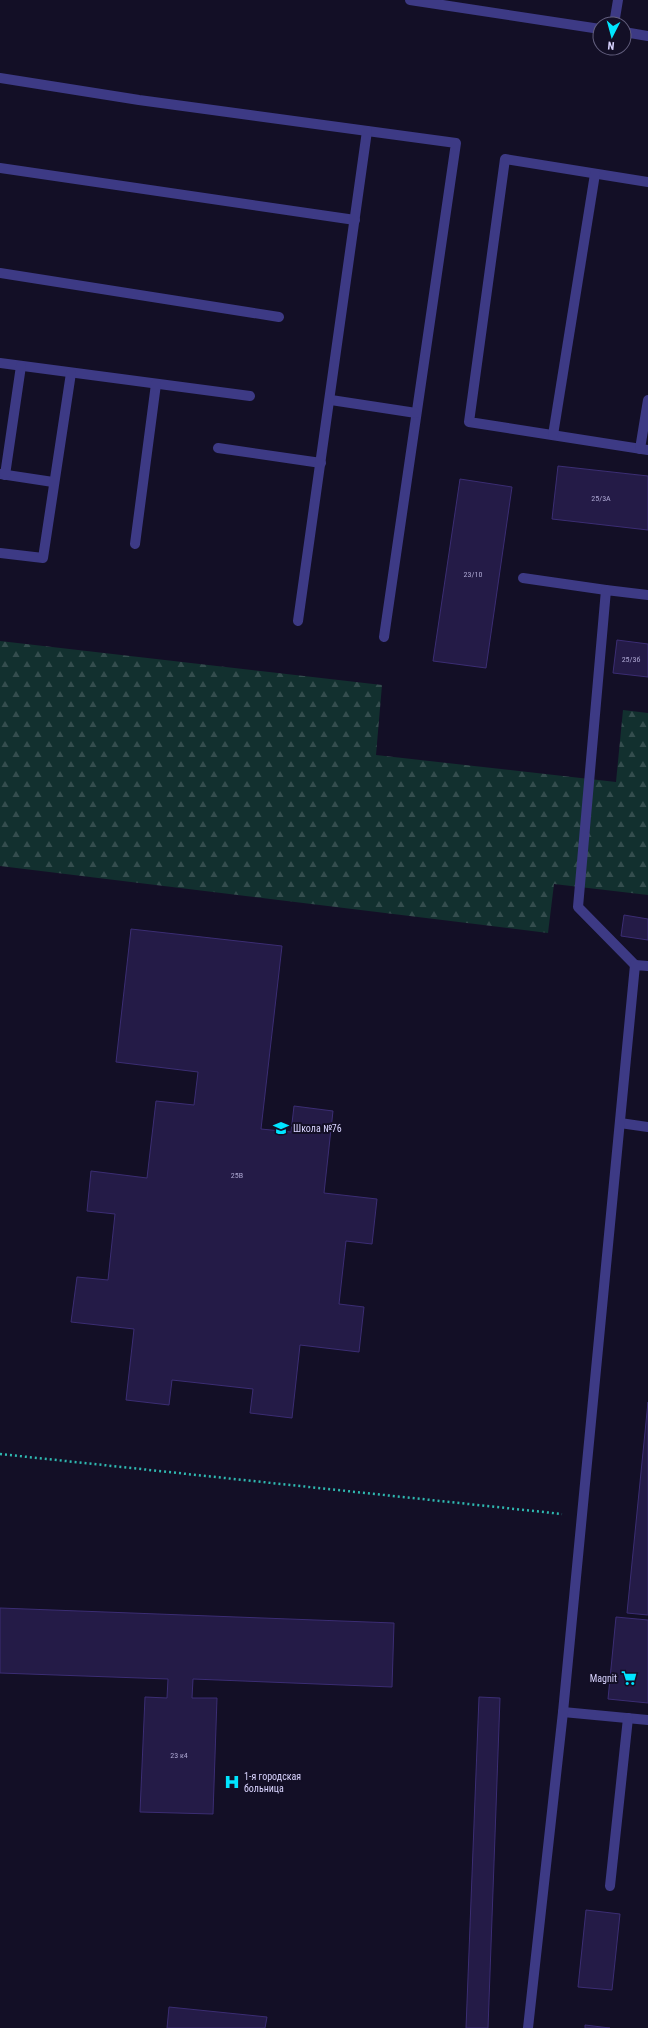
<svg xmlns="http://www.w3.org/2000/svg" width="648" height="2028" font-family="'Roboto Condensed',sans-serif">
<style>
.forest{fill:url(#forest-firs)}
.building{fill:#241b47;stroke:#3b2d73}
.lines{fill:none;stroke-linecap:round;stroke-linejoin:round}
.path{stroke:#2fb8b0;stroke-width:2.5;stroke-dasharray:2 3;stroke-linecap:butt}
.service{stroke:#3d3a85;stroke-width:10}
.minor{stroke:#3d3a85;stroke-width:10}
.labels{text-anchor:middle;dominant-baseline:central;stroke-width:4;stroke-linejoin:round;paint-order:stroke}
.number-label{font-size:8px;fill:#aca6d1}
.poi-label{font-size:10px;fill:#d9d4ff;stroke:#130f26;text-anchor:start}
</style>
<defs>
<pattern id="forest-firs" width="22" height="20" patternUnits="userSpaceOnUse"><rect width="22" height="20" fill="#12302f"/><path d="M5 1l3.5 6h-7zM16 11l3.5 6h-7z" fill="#344d4e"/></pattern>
</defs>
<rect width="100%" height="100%" fill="#130f26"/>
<path class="forest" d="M0,641L382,685L376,755L616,782L623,710L648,713V895L554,884L548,933L0,866Z"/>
<g class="building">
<path d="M558,466L648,476V530L552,519Z"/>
<path d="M460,479L512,487L486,668L433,661Z"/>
<path d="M617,640L648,644V677L613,673Z"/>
<path d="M624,915L648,919V940L621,936Z"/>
<path d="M131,929L282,946L261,1129L291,1132L294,1106L333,1111L324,1193L377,1199L372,1244L346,1241L339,1304L364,1307L359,1352L300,1345L292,1418L250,1413L253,1389L172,1380L169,1405L126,1400L134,1329L71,1322L77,1277L108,1280L115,1214L87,1211L91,1171L147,1178L156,1101L194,1105L198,1072L116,1062Z"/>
<path d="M648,1402V1615L627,1613Z"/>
<path d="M0,1608L394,1623L392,1687L193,1679L192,1698H217L213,1814L140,1812L145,1697L167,1698L168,1679L0,1673Z"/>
<path d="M616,1617L648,1620V1703L608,1699Z"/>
<path d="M479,1697L500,1698L488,2028H466Z"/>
<path d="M586,1910L620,1914L612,1990L578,1987Z"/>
<path d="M169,2007L267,2017L265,2028H167Z"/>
<path d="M585,2025L610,2028H585Z"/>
</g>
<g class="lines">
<path class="path" d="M0,1454L562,1514"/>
<g class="service">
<path d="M410,0L600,29"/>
<path d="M614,24L618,0"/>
<path d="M624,32L648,36"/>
<path d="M0,78L139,100L456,143L384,637"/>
<path d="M0,168L355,220"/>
<path d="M648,182L505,159L469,422L648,450"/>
<path d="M0,273L279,317"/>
<path d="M0,363L250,396"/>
<path d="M331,400L416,413"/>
<path d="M553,435L595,174"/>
<path d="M218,448L321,463"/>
<path d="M640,449L648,400"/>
<path d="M0,474L53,482"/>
<path d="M5,475L21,366"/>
<path d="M135,544L156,384"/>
<path d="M0,553L43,558L71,373"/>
<path d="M523,578L606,590"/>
<path d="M298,621L367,131"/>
<path d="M635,965L578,907L606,590L648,595"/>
<path d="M620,1123L648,1127"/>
<path d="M563,1712L648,1720"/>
<path d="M610,1886L628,1718"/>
</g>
<path class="minor" d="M528,2028L563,1712L635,965L648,966"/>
</g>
<defs>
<symbol id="school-bare" viewBox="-9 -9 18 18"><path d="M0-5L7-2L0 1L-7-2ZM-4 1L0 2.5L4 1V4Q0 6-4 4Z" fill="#00e5ff" stroke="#130f26" stroke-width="2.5" paint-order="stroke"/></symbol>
<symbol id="supermarket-bare" viewBox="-9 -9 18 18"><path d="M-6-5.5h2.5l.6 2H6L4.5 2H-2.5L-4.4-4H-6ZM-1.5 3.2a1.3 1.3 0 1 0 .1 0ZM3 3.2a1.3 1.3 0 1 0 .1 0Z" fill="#00e5ff" stroke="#130f26" stroke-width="2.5" paint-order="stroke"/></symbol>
<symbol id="hospital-bare" viewBox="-9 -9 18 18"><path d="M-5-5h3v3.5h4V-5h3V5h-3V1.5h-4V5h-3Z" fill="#00e5ff" stroke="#130f26" stroke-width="2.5" paint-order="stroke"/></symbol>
</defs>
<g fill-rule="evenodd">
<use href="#school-bare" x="270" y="1117" width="22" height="22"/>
<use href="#supermarket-bare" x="618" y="1667" width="22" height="22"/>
<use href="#hospital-bare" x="221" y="1771" width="22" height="22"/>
</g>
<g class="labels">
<g class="number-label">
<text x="601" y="498">25/3А</text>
<text x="473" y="574">23/10</text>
<text x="631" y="659">25/3б</text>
<text x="237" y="1175">25В</text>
<text x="179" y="1755">23 к4</text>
</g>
<g class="poi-label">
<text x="293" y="1128">Школа №76</text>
<text x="617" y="1678" text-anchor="end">Magnit</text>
<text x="244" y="1776">1-я городская<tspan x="244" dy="12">больница</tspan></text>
</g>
</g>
<g transform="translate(612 36) rotate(186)"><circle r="19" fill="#130f26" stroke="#625e7d"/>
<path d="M0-3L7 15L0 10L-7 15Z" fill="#00e5ff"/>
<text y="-6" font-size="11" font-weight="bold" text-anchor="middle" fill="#d9d4ff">N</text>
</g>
</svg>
